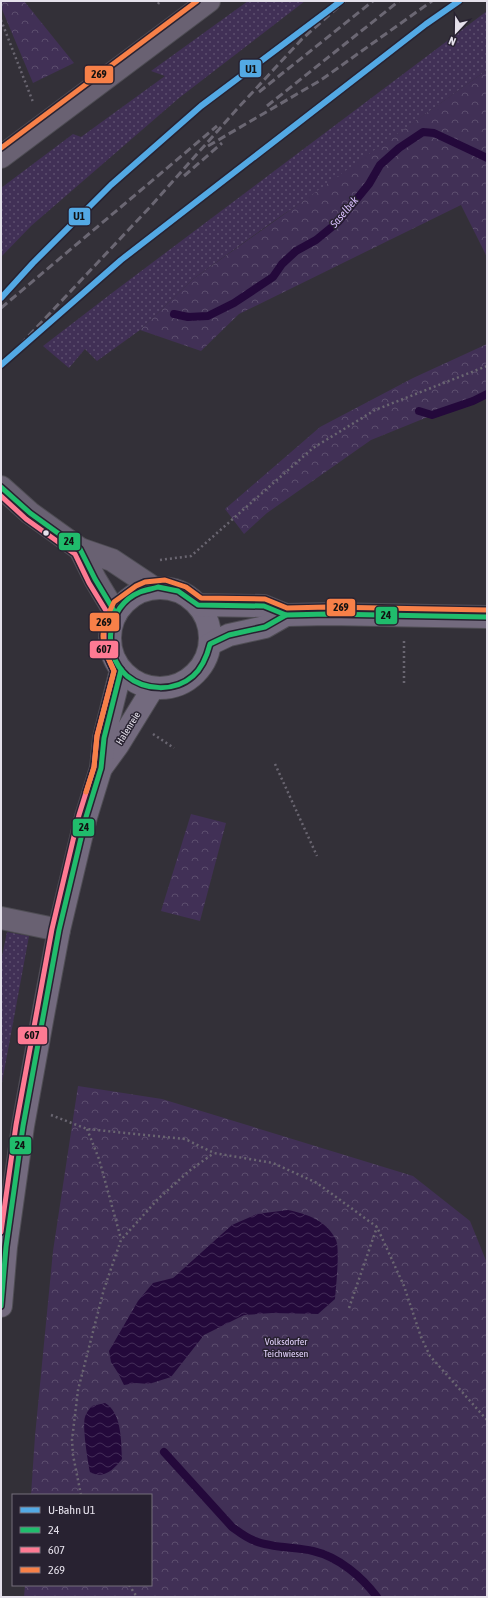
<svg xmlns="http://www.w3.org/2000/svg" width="488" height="1598" font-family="'Asap Condensed',sans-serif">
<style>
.grass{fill:url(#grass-dots)}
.park{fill:url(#park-crowns)}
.water{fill:url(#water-waves)}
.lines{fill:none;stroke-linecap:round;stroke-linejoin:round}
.stream{stroke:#24093b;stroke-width:8}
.minor-casing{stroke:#4f4d54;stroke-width:24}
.major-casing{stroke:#4f4d54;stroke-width:24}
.path{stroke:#6a6671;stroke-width:2.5;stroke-dasharray:2 3;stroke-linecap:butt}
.minor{stroke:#696172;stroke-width:22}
.major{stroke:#736a7e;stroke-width:22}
.rail{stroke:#6b6773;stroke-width:3;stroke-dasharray:8 4;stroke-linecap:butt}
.bus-1-casing{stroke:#282231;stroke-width:8}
.bus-2-casing{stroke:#282231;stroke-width:8}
.bus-3-casing{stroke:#282231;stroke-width:8}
.bus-1{stroke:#20bc6c;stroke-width:5}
.bus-2{stroke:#fe7a93;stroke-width:5}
.bus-3{stroke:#f78048;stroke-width:5}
.metro-1-casing{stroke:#282231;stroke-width:9}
.metro-1{stroke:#53a9e4;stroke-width:6}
.bus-dot{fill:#e5e1eb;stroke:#282231;stroke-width:1.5}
.labels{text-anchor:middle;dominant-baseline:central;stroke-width:3;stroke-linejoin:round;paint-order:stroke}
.street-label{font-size:10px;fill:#e5e1eb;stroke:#282231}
.park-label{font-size:10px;fill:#e0cff9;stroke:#282231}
.water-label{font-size:11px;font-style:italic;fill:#d6bcfb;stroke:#282231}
.line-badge{stroke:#282231;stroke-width:1.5}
.pale-badge-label{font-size:11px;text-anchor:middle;font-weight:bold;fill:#111}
</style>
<defs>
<pattern id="grass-dots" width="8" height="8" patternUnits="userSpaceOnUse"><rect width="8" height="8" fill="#413056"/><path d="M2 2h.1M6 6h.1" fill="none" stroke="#5c4e6e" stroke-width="1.8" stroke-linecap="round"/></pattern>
<pattern id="park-crowns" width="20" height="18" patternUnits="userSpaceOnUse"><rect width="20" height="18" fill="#413056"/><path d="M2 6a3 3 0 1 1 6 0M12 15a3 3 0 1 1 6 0" fill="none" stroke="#5c4e6e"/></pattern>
<pattern id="water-waves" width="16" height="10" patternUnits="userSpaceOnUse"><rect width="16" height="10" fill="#24093b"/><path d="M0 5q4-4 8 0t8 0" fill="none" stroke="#442d58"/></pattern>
</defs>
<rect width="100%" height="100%" fill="#333038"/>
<g class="grass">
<path d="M248,1H305L179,98L31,226L1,257V188L73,134L81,137L165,76L151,71Z"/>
<path d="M487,11V70L318,191L271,223L193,279L140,330L97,361L85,349L69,368L43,346L112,293Z"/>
<path d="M7,932L29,936L1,1088V961Z"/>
</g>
<g class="park">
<path d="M1,1H24L74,63L33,83L1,7Z"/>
<path d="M487,70V257L461,205L239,314L201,351L140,330L193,279Z"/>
<path d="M487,344V397L445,410L371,440L267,513L244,534L225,509L320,427L413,378Z"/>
<path d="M191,814L226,823L200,921L161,911Z"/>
<path d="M78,1086L162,1099L413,1176L470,1221L487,1263V1597H24L25,1585H151V1495H31L35,1436L53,1251Z"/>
</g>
<g class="water">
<path d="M288,1210C308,1214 327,1221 336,1240C340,1249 336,1287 335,1299L318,1314L272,1313L244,1315L204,1335L171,1377L149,1384L136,1383L124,1385L118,1373L111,1362L109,1351L138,1301L153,1283L173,1278L232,1225L257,1214Z"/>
<path d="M105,1403C122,1413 121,1441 122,1459C114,1469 104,1480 90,1472C88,1462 82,1426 85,1417C86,1413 89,1409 92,1406Z"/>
</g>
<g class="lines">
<g class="stream">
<path d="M174,314L188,317L208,316L234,303L273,277L282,264L296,251L316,240L338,222L369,184L380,165L399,148L423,132L434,133L487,158"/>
<path d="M419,411L432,415L473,401L487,394"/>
<path d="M164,1452L232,1527C239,1532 246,1538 255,1541C271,1548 296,1547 313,1551C339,1557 362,1577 377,1597"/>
</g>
<defs>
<g id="minor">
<path d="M1,157L209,1"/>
<path d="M1,487L30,513L80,549L112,560L154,588"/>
<path d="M80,549L95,579L116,614"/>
<path d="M1,918L59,930"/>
</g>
<g id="major">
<circle cx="160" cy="638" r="50"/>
<path d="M198,605L264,606L286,615L328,614L487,617"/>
<path d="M210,644L229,635L265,627L286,615"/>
<path d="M102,767L118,745L153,688"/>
<path d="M1,1306L6,1247L23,1126L44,1010L59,930L86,817L101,768L104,738L121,670"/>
</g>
</defs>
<use href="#minor" class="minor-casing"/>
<use href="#major" class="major-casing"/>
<g class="path">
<path d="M158,4L160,1"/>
<path d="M1,20L33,102"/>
<path d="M160,560L191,556L313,448L375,410L487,366"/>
<path d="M404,683V640"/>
<path d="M153,734L174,748"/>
<path d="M275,764L317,856"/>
<path d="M51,1115L87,1129L185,1139L214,1153L273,1163L317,1183L377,1227L404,1286L421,1337L430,1356L487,1420"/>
<path d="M87,1129L99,1159L121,1239"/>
<path d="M349,1308L377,1227"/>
<path d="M81,1495L73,1455L72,1440L78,1390L104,1289L121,1240L158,1199L189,1171L214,1153"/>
<path d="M129,1585L137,1597"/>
</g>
<use href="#minor" class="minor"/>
<use href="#major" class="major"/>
<g class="rail">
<path d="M259,92L373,1"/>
<path d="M267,106L399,1"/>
<path d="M208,146L321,80L432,1"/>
<path d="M184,176L222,143"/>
<path d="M1,308L217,126"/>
<path d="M4,362L150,207L237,109L302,39L345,1"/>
</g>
<defs>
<g id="bus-1">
<path d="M1,487L30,513L80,549L95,579L116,614"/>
<path d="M158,587L178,591L198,605L264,606L286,615L265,627L229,635L210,644C207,656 202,668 193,676C175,692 145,691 127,676C101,653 106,606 140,592C145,590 152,589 158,587Z"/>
<path d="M286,615L328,614L487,617"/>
<path d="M1,1306L6,1247L23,1126L59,930L86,817L101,768L104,738L121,670"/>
</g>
<path id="bus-2" d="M1,496L26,519L75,554L89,583L108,614L104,624V649L114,671L97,736L94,767L79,815L52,929L16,1125L1,1232"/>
<g id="bus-3">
<path d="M1,148L197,1"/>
<path d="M86,792L94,767L97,736L114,671L104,649L103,636L104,623L114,602L136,586L145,582L165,580L186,587L201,598L265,599L287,608L328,607L487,610"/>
</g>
</defs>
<use href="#bus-1" class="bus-1-casing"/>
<use href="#bus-2" class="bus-2-casing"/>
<use href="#bus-3" class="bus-3-casing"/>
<use href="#bus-1" class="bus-1"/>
<use href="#bus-2" class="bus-2"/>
<use href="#bus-3" class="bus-3"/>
<defs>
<g id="metro-1">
<path d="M1,298L33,263L111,185L201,106L341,1"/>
<path d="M1,365L121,260L426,24L459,1"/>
</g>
</defs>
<use href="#metro-1" class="metro-1-casing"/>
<use href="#metro-1" class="metro-1"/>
</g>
<circle class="bus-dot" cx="46" cy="533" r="3.5"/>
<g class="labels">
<g class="street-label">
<text transform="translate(128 728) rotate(-58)">Halenreie</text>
</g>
<g class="park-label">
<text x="286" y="1341">Volksdorfer<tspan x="286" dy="12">Teichwiesen</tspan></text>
</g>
<g class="water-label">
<text transform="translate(344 212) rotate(-50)">Saselbek</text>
</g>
</g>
<g class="line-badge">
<rect x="239" y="59" width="23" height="19" rx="4" fill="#53a9e4"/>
<rect x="84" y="65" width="30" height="19" rx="4" fill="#f78048"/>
<rect x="68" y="207" width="23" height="19" rx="4" fill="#53a9e4"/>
<rect x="58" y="532" width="23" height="19" rx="4" fill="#20bc6c"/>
<rect x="326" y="598" width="30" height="19" rx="4" fill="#f78048"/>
<rect x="375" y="606" width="23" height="19" rx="4" fill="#20bc6c"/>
<rect x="89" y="612" width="31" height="20" rx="4" fill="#f78048"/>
<rect x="89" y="640" width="30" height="19" rx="4" fill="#fe7a93"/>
<rect x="72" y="818" width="23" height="19" rx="4" fill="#20bc6c"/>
<rect x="17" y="1026" width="31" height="19" rx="4" fill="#fe7a93"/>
<rect x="9" y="1136" width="23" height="19" rx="4" fill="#20bc6c"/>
</g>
<g class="pale-badge-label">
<text x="251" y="73">U1</text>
<text x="99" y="78">269</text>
<text x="79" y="220">U1</text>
<text x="69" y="545">24</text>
<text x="341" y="611">269</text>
<text x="386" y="619">24</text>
<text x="104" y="626">269</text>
<text x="104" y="653">607</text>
<text x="84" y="831">24</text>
<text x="32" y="1039">607</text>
<text x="20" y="1149">24</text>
</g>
<rect width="488" height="1598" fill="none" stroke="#e5e1eb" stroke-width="4"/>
<rect x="12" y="1494" width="140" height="92" fill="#282231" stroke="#746e7b"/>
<rect x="20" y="1507" width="20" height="6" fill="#53a9e4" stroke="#746e7b"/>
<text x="48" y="1514" font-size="12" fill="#e5e1eb">U-Bahn U1</text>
<rect x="20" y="1527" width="20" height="6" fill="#20bc6c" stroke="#746e7b"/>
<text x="48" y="1534" font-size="12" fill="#e5e1eb">24</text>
<rect x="20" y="1547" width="20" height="6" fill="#fe7a93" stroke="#746e7b"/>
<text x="48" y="1554" font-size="12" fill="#e5e1eb">607</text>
<rect x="20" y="1567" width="20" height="6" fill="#f78048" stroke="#746e7b"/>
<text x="48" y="1574" font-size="12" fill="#e5e1eb">269</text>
<g transform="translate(456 32) rotate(202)" stroke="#282231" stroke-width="3" paint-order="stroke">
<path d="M0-3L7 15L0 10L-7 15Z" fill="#e5e1eb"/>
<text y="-6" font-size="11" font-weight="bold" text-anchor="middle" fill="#e5e1eb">N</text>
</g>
</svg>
